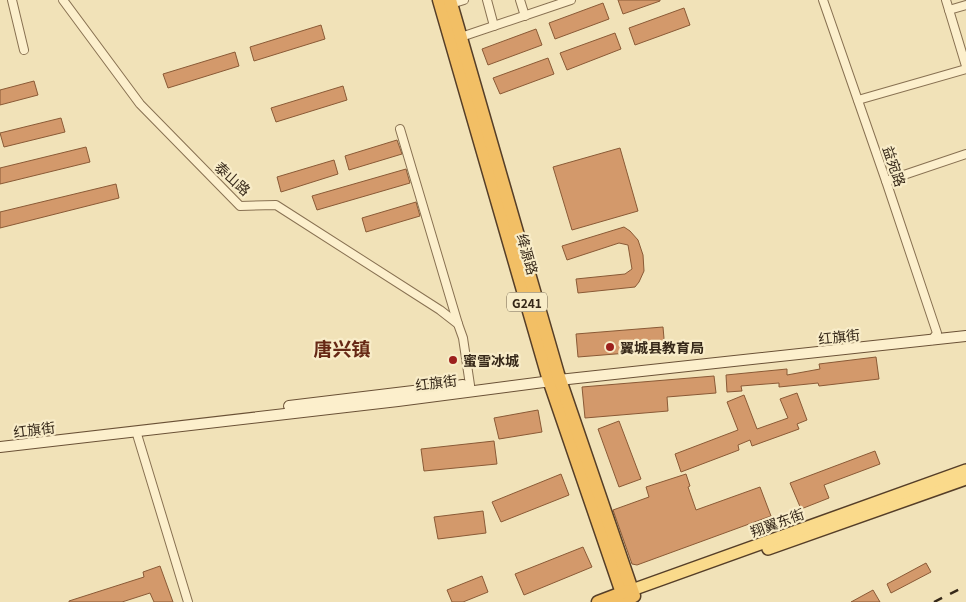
<svg xmlns="http://www.w3.org/2000/svg" width="966" height="602" font-family="Georgia,'Noto Sans SC',serif">
<style>
.building{fill:#d3996b;stroke:#8a5a36}
.lines{fill:none;stroke-linecap:round;stroke-linejoin:round}
.minor-casing{stroke:#887152;stroke-width:10}
.secondary-casing{stroke:#6a5136;stroke-width:12}
.primary-casing{stroke:#553e28;stroke-width:14}
.trunk-casing{stroke:#553e28;stroke-width:15}
.minor{stroke:#fcefcc;stroke-width:8}
.secondary{stroke:#fcefcc;stroke-width:10}
.primary{stroke:#fada8b;stroke-width:11}
.trunk{stroke:#f2bf65;stroke-width:12}
.rail{stroke:#362819;stroke-width:2.5;stroke-dasharray:9 9;stroke-linecap:butt}
.poi-dot{fill:#9c201d;stroke:#f8ecc8;stroke-width:2}
.labels{text-anchor:middle;dominant-baseline:central;stroke-width:4.5;stroke-linejoin:round;paint-order:stroke}
.shield{fill:#f8ecc8;stroke:#70634e;stroke-width:1}
.shield-label{font-size:12px;font-weight:bold;fill:#362819}
.street-label{font-size:14px;fill:#362819;stroke:#f8ecc8}
.poi-label{font-size:14px;font-weight:bold;fill:#362819;stroke:#f8ecc8;text-anchor:start}
.district-label{font-size:19px;font-weight:bold;fill:#662815;stroke:#f8ecc8}
</style>
<rect width="100%" height="100%" fill="#f1e2b8"/>
<g class="building">
<path d="M618,0H660V1L623,14Z"/>
<path d="M603,3L609,19L555,39L549,23Z"/>
<path d="M684,8L690,25L635,45L629,28Z"/>
<path d="M321,25L325,39L254,61L250,47Z"/>
<path d="M536,29L542,45L488,65L482,49Z"/>
<path d="M615,33L621,49L567,70L560,53Z"/>
<path d="M235,52L239,66L168,88L163,74Z"/>
<path d="M548,58L554,74L500,94L493,78Z"/>
<path d="M34,81L38,95L0,105V90Z"/>
<path d="M343,86L347,100L276,122L271,108Z"/>
<path d="M61,118L65,132L4,147L0,133Z"/>
<path d="M397,140L402,154L349,170L345,156Z"/>
<path d="M86,147L90,162L0,184V168Z"/>
<path d="M620,148L638,211L572,230L553,167Z"/>
<path d="M334,160L338,174L281,192L277,177Z"/>
<path d="M406,169L410,183L317,210L312,196Z"/>
<path d="M116,184L119,198L0,228V212Z"/>
<path d="M416,202L420,216L366,232L362,218Z"/>
<path d="M624,227L630,231L638,240L643,255L644,271L639,282L635,287L578,293L576,279L625,274L632,269L628,245L619,243L567,260L562,246Z"/>
<path d="M663,327L665,350L578,357L576,334Z"/>
<path d="M876,357L879,379L819,386L818,383L779,387V383L741,386L742,391L727,392L726,375L787,369V375L820,369L819,364Z"/>
<path d="M714,376L716,393L667,397L668,411L585,418L582,387Z"/>
<path d="M797,393L807,420L797,424L799,429L752,446L750,440L738,445L739,450L681,472L675,454L738,430L727,402L744,395L757,429L788,418L780,399Z"/>
<path d="M538,410L542,432L499,439L494,418Z"/>
<path d="M619,421L641,479L619,487L598,429Z"/>
<path d="M494,441L497,464L424,471L421,449Z"/>
<path d="M875,451L880,464L824,485L829,498L801,509L790,483Z"/>
<path d="M561,474L569,495L501,522L492,502Z"/>
<path d="M686,474L690,486L688,487L696,510L760,487L771,516L637,565L632,564L613,510L649,497L646,487Z"/>
<path d="M483,511L486,533L438,539L434,517Z"/>
<path d="M583,547L592,567L524,595L515,574Z"/>
<path d="M926,563L931,572L891,593L887,584Z"/>
<path d="M160,566L173,602H154L150,593L122,602H69V601L144,577L143,572Z"/>
<path d="M482,576L488,592L463,602H452L447,590Z"/>
<path d="M873,590L880,602H851Z"/>
</g>
<g class="lines">
<defs>
<g id="minor">
<path d="M12,0L24,50"/>
<path d="M63,0L140,104L240,206L276,205L440,310L458,324L463,338L470,385"/>
<path d="M487,0L494,26"/>
<path d="M520,0L525,16"/>
<path d="M823,0L886,181L937,333L932,340"/>
<path d="M946,0L966,66"/>
<path d="M451,4L464,0"/>
<path d="M949,10L966,5"/>
<path d="M461,37L571,0"/>
<path d="M858,100L966,69"/>
<path d="M400,129L458,324"/>
<path d="M886,181L966,154"/>
<path d="M136,431L188,602"/>
</g>
<g id="secondary">
<path d="M289,406L463,385"/>
<path d="M0,447L398,401L559,380L966,336"/>
</g>
<g id="primary">
<path d="M768,549L966,479"/>
<path d="M632,590L966,470"/>
</g>
<g id="trunk">
<path d="M439,0L548,377L622,593L627,599"/>
<path d="M450,0L558,374L634,596L619,602"/>
<path d="M598,602L627,591"/>
</g>
</defs>
<use href="#minor" class="minor-casing"/>
<use href="#secondary" class="secondary-casing"/>
<use href="#primary" class="primary-casing"/>
<use href="#trunk" class="trunk-casing"/>
<use href="#minor" class="minor"/>
<use href="#secondary" class="secondary"/>
<use href="#primary" class="primary"/>
<use href="#trunk" class="trunk"/>
<path class="rail" d="M934,602L966,586"/>
</g>
<g class="poi-dot">
<circle cx="610" cy="347" r="5"/>
<circle cx="453" cy="360" r="5"/>
</g>
<g class="labels">
<rect class="shield" x="507" y="292.5" width="40" height="19" rx="4"/>
<g class="shield-label">
<text x="527" y="302">G241</text>
</g>
<g class="street-label">
<text transform="translate(895 166) rotate(71)">益宛路</text>
<text transform="translate(233 178) rotate(42)">泰山路</text>
<text transform="translate(528 254) rotate(74)">绛源路</text>
<text transform="translate(839 336) rotate(-6)">红旗街</text>
<text transform="translate(436 382) rotate(-7)">红旗街</text>
<text transform="translate(34 429) rotate(-7)">红旗街</text>
<text transform="translate(777 522) rotate(-20)">翔翼东街</text>
</g>
<g class="poi-label">
<text x="620" y="347">翼城县教育局</text>
<text x="463" y="360">蜜雪冰城</text>
</g>
<g class="district-label">
<text x="342" y="347">唐兴镇</text>
</g>
</g>
</svg>
